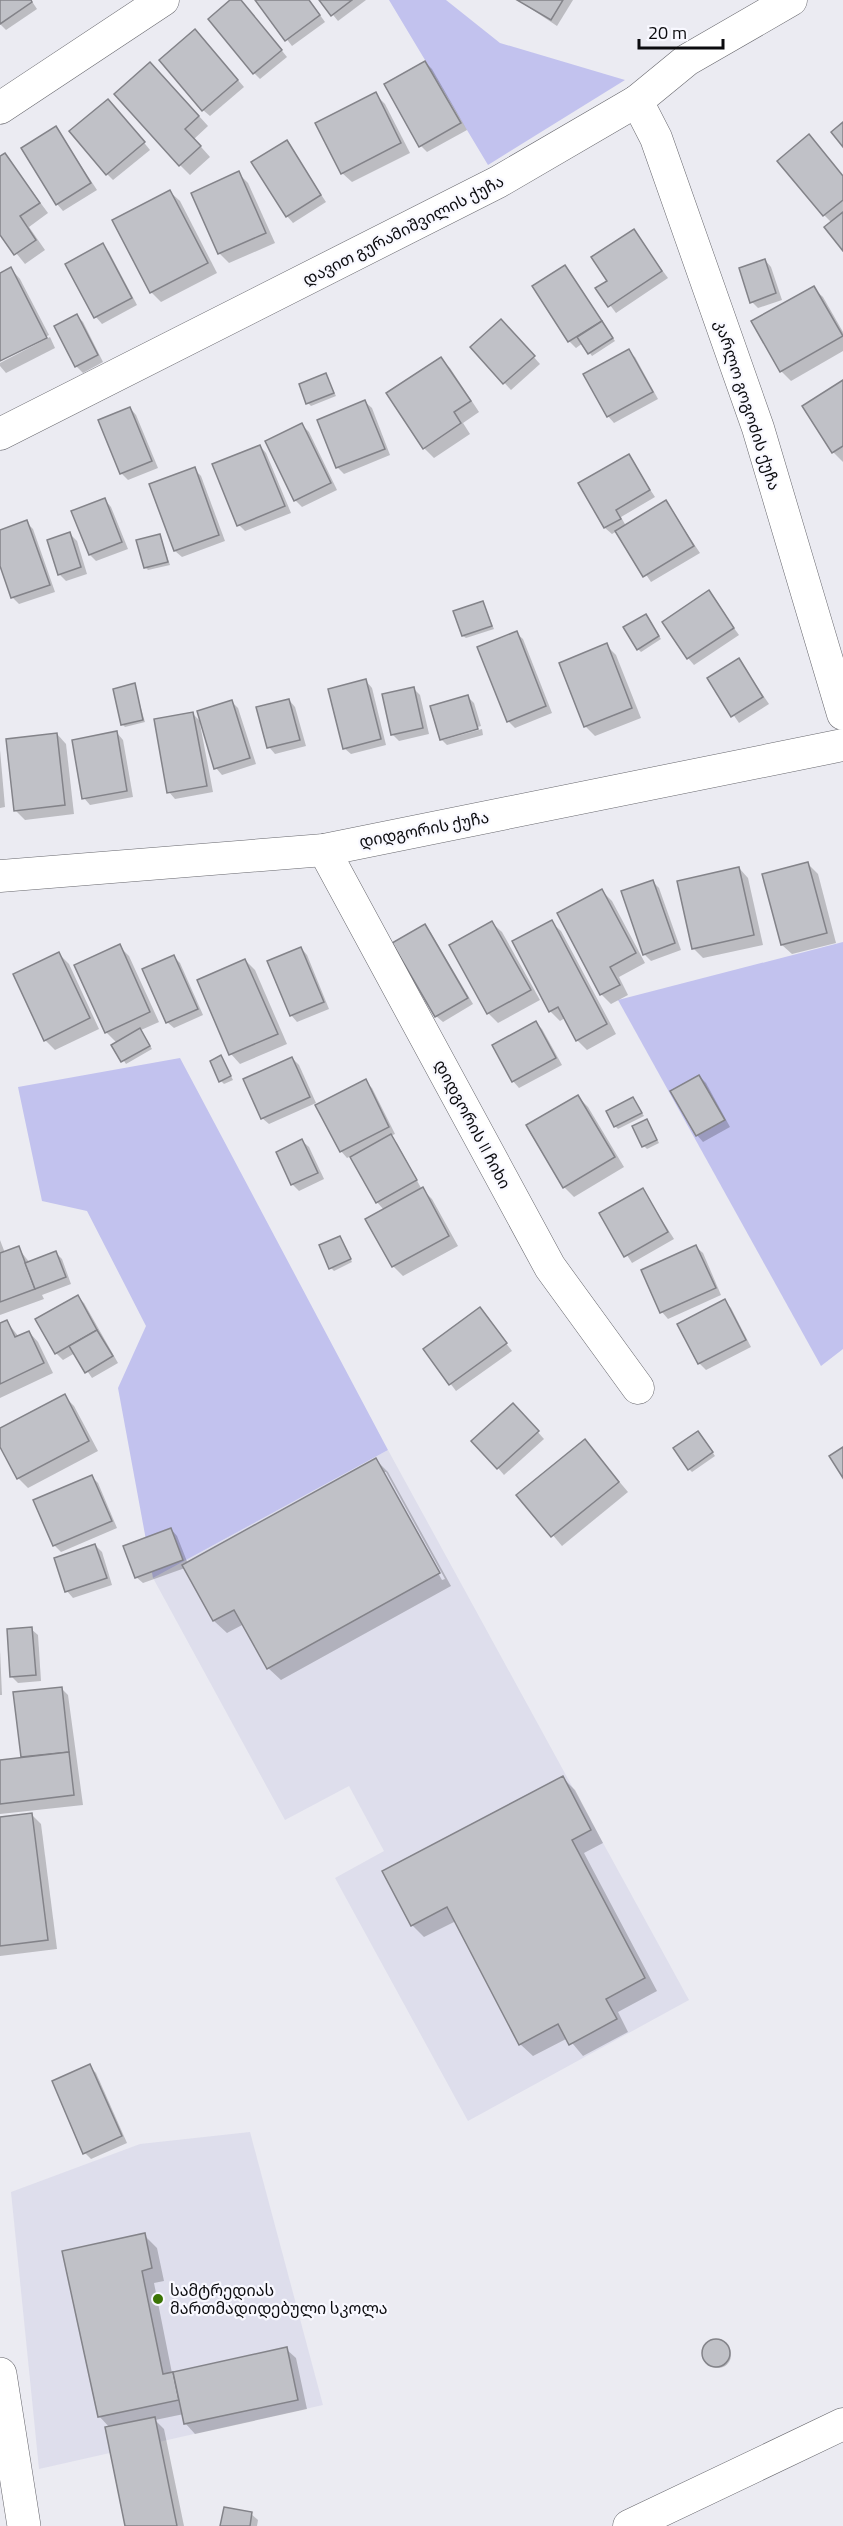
<svg xmlns="http://www.w3.org/2000/svg" width="843" height="2526" font-family="'Titillium Web','Noto Sans Georgian',sans-serif">
<style>
.built{fill:#dedeec}
.green{fill:#c2c2ee}
.shadow{fill:#0003;fill-rule:evenodd}
.building{fill:#c0c1c7;stroke:#838389;stroke-width:1.5}
.lines{fill:none;stroke-linecap:round;stroke-linejoin:round}
.minor-casing{stroke:#67676d;stroke-width:33}
.tertiary-casing{stroke:#67676d;stroke-width:34}
.minor{stroke:#fff;stroke-width:32}
.tertiary{stroke:#fff;stroke-width:33}
.poi-dot{fill:#3b7405;stroke:#f8f8ff;stroke-width:2}
.labels{text-anchor:middle;dominant-baseline:central;stroke-width:4.5;stroke-linejoin:round;paint-order:stroke}
.street-label{font-size:16px;fill:#0b0b0e;stroke:#f8f8ff}
.poi-label{font-size:16px;fill:#0b0b0e;stroke:#f8f8ff;text-anchor:start}
</style>
<rect width="100%" height="100%" fill="#ebebf2"/>
<g class="built">
<path d="M388,1450L689,2000L468,2121L335,1878L384,1851L349,1786L285,1820L153,1578Z"/>
<path d="M250,2132L323,2405L39,2469L11,2192L140,2144Z"/>
</g>
<g class="green">
<path d="M389,0H446L500,43L625,80L488,165Z"/>
<path d="M843,942V1349L821,1366L618,1000Z"/>
<path d="M180,1058L388,1450L153,1578L118,1388L146,1326L87,1211L42,1201L18,1087Z"/>
</g>
<g class="shadow">
<path d="M0,0H31L37,9L6,30L0,24Z"/>
<path d="M233,0L243,3L287,57L260,79L254,73Z"/>
<path d="M257,0H309L325,22L292,46Z"/>
<path d="M321,0H366L338,21Z"/>
<path d="M518,0H573L557,26Z"/>
<path d="M202,38L244,87L210,116L203,110Z"/>
<path d="M425,62L432,69L467,130L427,152L421,146Z"/>
<path d="M160,73L208,126L194,139L210,157L190,175L180,165Z"/>
<path d="M375,94L385,104L410,153L352,182L342,173Z"/>
<path d="M115,107L150,150L113,180L107,174Z"/>
<path d="M56,128L97,190L63,211L57,204Z"/>
<path d="M286,142L326,202L293,223L287,216Z"/>
<path d="M5,155L48,213L29,227L45,250L25,264L0,233V158Z"/>
<path d="M238,173L248,183L275,243L229,263L219,253L193,193Z"/>
<path d="M843,176V248L832,223L824,215Z"/>
<path d="M170,192L180,201L217,273L161,302L151,292Z"/>
<path d="M633,231L668,278L616,313L598,289L609,281Z"/>
<path d="M103,245L109,252L137,305L102,324L96,317L67,264Z"/>
<path d="M765,260L771,267L782,300L758,308L752,302Z"/>
<path d="M565,267L615,341L592,356L583,343L576,348L569,341L534,287Z"/>
<path d="M11,269L20,279L49,335L0,360V275Z"/>
<path d="M813,288L823,297L843,332V351L791,381L781,371Z"/>
<path d="M77,316L83,322L103,362L83,373L76,366Z"/>
<path d="M507,327L540,364L511,390L472,347Z"/>
<path d="M50,337L55,348L6,373L0,366V363Z"/>
<path d="M628,351L635,357L658,399L614,423L608,416Z"/>
<path d="M440,359L450,368L479,412L463,423L470,434L434,458L424,448Z"/>
<path d="M326,375L336,396L311,406L308,403Z"/>
<path d="M843,382V462L833,452Z"/>
<path d="M365,402L372,408L390,455L344,474L337,467Z"/>
<path d="M130,408L136,415L158,468L128,480L121,473Z"/>
<path d="M302,425L309,432L337,490L302,507L296,501L267,442Z"/>
<path d="M260,446L266,453L291,513L245,531L239,525Z"/>
<path d="M628,456L655,497L621,517L626,526L666,502L700,553L651,582L617,531L612,534L605,528L580,484Z"/>
<path d="M194,469L201,476L225,541L182,557L175,551L151,485Z"/>
<path d="M105,500L111,507L128,549L96,561L90,555Z"/>
<path d="M26,522L33,529L55,592L19,604L13,598L0,562V531Z"/>
<path d="M70,534L77,541L87,574L66,581L59,574Z"/>
<path d="M160,535L170,565L148,570L145,567Z"/>
<path d="M708,592L739,635L694,665L688,658Z"/>
<path d="M483,602L494,629L466,638L463,636Z"/>
<path d="M649,619L661,639L641,652L638,649Z"/>
<path d="M516,633L523,639L552,713L515,728L508,721Z"/>
<path d="M606,645L616,655L641,718L595,736L585,726Z"/>
<path d="M739,660L769,704L739,723L709,679Z"/>
<path d="M366,681L372,688L386,745L351,754L344,748Z"/>
<path d="M134,685L145,722L125,727L122,724Z"/>
<path d="M414,689L420,695L429,734L399,741L392,734Z"/>
<path d="M467,696L474,703L481,726L443,737V740L482,729L483,735L447,745L441,739Z"/>
<path d="M289,700L295,707L306,746L275,754L269,747Z"/>
<path d="M232,702L238,708L256,764L222,775L216,768L202,723L200,724L213,792L175,799L169,792L193,714L202,723Z"/>
<path d="M117,733L123,740L133,797L90,805L84,798Z"/>
<path d="M57,734L66,744L74,814L25,820L15,810Z"/>
<path d="M0,750L5,807L0,808Z"/>
<path d="M808,864L818,874L836,943L792,954L782,945Z"/>
<path d="M739,868L748,878L763,945L703,958L693,948Z"/>
<path d="M652,881L659,888L681,950L651,961L644,954Z"/>
<path d="M602,891L612,901L645,963L619,977L628,995L611,1004L601,994Z"/>
<path d="M551,922L561,931L616,1034L587,1050L577,1040L565,1018L560,1021L550,1011Z"/>
<path d="M492,923L502,932L540,1000L498,1023L488,1013L451,946Z"/>
<path d="M425,926L431,933L473,1004L443,1022L436,1016Z"/>
<path d="M119,946L129,956L159,1022L141,1030L152,1049L126,1064L113,1045L117,1043L106,1032Z"/>
<path d="M301,948L307,955L329,1009L297,1022L291,1015Z"/>
<path d="M59,954L69,964L99,1029L55,1050L45,1040Z"/>
<path d="M174,957L180,963L203,1015L174,1028L167,1022Z"/>
<path d="M245,960L255,970L287,1044L240,1064L231,1054Z"/>
<path d="M536,1023L542,1029L562,1065L519,1088L513,1081Z"/>
<path d="M221,1057L233,1080L224,1084L221,1081Z"/>
<path d="M292,1058L299,1065L316,1103L269,1124L262,1118Z"/>
<path d="M699,1076L706,1083L730,1127L703,1142L697,1135Z"/>
<path d="M365,1081L372,1088L395,1134L390,1136L397,1143L421,1188L432,1199L458,1246L403,1276L393,1266L384,1210L377,1202L351,1156L347,1158L341,1151Z"/>
<path d="M578,1097L588,1107L624,1167L574,1197L564,1187Z"/>
<path d="M633,1099L644,1116L618,1129L615,1126Z"/>
<path d="M647,1120L659,1143L647,1149L644,1146Z"/>
<path d="M302,1141L309,1147L324,1179L299,1191L292,1184Z"/>
<path d="M643,1190L674,1239L632,1263L601,1214Z"/>
<path d="M340,1237L352,1262L334,1271L331,1268Z"/>
<path d="M0,1240L5,1253L18,1248L30,1263L56,1253L62,1259L71,1284L42,1295L44,1299L0,1315Z"/>
<path d="M696,1247L703,1253L721,1295L668,1319L662,1312L643,1271Z"/>
<path d="M77,1296L84,1303L118,1363L92,1378L75,1353L63,1360L56,1353Z"/>
<path d="M725,1301L731,1308L751,1347L706,1370L699,1363L679,1324Z"/>
<path d="M480,1309L512,1351L456,1391L425,1350Z"/>
<path d="M6,1321L19,1337L29,1332L38,1342L53,1373L0,1398V1324Z"/>
<path d="M64,1396L74,1406L98,1451L28,1488L18,1478L0,1444V1430Z"/>
<path d="M519,1411L544,1439L504,1475L498,1468Z"/>
<path d="M701,1435L715,1456L692,1472L689,1469Z"/>
<path d="M585,1441L628,1492L562,1546L519,1495Z"/>
<path d="M376,1460L388,1472L451,1586L281,1680L268,1668L244,1624L227,1633L214,1621L185,1568L143,1583L136,1577L171,1529L177,1536L188,1564ZM382,1472H386L445,1579L442,1580Z"/>
<path d="M92,1477L98,1483L117,1528L61,1552L54,1545Z"/>
<path d="M95,1545L102,1552L112,1585L73,1598L67,1591Z"/>
<path d="M31,1629L38,1635L41,1681L18,1683L12,1677Z"/>
<path d="M0,1650L2,1695H0Z"/>
<path d="M61,1688L68,1695L83,1805L0,1814V1761L24,1758L22,1757Z"/>
<path d="M562,1777L575,1790L603,1843L584,1853L657,1991L618,2012L628,2032L583,2056L568,2038L533,2056L520,2044L456,1921L424,1937L412,1925Z"/>
<path d="M31,1814L41,1824L57,1949L0,1956V1819Z"/>
<path d="M89,2066L96,2073L127,2143L91,2159L85,2153Z"/>
<path d="M144,2235L157,2248L164,2281L154,2283L172,2373L286,2349L296,2358L307,2409L195,2434L186,2424L184,2414L155,2420L164,2429L184,2526H126L110,2428L99,2416Z"/>
<circle cx="718" cy="2355" r="13"/>
<path d="M251,2514L258,2520L257,2526H222Z"/>
</g>
<g class="building">
<path d="M0,0H31L32,2L0,24Z"/>
<path d="M230,0H241L282,50L253,74L208,19Z"/>
<path d="M255,0H309L320,15L285,41Z"/>
<path d="M319,0H352L331,16Z"/>
<path d="M517,0H563L551,20Z"/>
<path d="M195,29L238,80L202,111L159,60Z"/>
<path d="M425,61L461,123L419,147L384,84Z"/>
<path d="M150,62L199,116L185,129L201,146L179,166L114,94Z"/>
<path d="M376,92L401,143L341,174L315,123Z"/>
<path d="M108,99L145,142L106,175L69,131Z"/>
<path d="M843,122V147L831,132Z"/>
<path d="M56,126L91,183L56,205L21,148Z"/>
<path d="M809,134L843,176V200L823,216L777,161Z"/>
<path d="M287,140L321,195L286,217L251,162Z"/>
<path d="M5,153L40,203L20,216L36,240L14,255L0,235V156Z"/>
<path d="M239,171L266,233L218,254L191,193Z"/>
<path d="M170,190L208,263L150,293L112,220Z"/>
<path d="M843,212V251L824,227Z"/>
<path d="M634,229L662,271L608,307L595,288L607,281L591,257Z"/>
<path d="M103,243L132,298L94,318L65,264Z"/>
<path d="M765,259L776,293L750,303L739,268Z"/>
<path d="M565,265L602,321L568,342L532,286Z"/>
<path d="M11,267L47,338L0,361V273Z"/>
<path d="M814,286L843,336L780,372L751,321Z"/>
<path d="M77,314L98,355L75,367L54,326Z"/>
<path d="M501,319L535,356L503,384L470,347Z"/>
<path d="M602,321L613,338L588,354L577,337Z"/>
<path d="M629,349L653,392L607,417L583,374Z"/>
<path d="M441,357L471,401L454,412L461,423L423,449L386,393Z"/>
<path d="M326,373L334,393L306,404L299,384Z"/>
<path d="M843,380V446L832,453L802,406Z"/>
<path d="M365,400L385,449L336,468L317,420Z"/>
<path d="M130,407L152,461L120,474L98,420Z"/>
<path d="M302,423L331,483L294,501L265,441Z"/>
<path d="M260,445L285,506L237,526L212,464Z"/>
<path d="M629,454L650,490L616,510L621,519L604,528L578,483Z"/>
<path d="M195,467L219,535L174,551L149,484Z"/>
<path d="M105,498L122,542L89,555L71,511Z"/>
<path d="M666,500L694,546L643,577L615,531Z"/>
<path d="M27,520L50,585L11,598L0,566V530Z"/>
<path d="M70,532L81,567L58,575L47,540Z"/>
<path d="M160,534L168,562L144,568L136,540Z"/>
<path d="M709,590L734,628L687,659L662,622Z"/>
<path d="M483,601L492,626L462,636L453,611Z"/>
<path d="M646,614L659,636L637,650L623,627Z"/>
<path d="M517,631L546,706L507,722L477,647Z"/>
<path d="M607,643L632,708L584,727L559,663Z"/>
<path d="M739,658L763,697L731,717L707,678Z"/>
<path d="M366,679L381,739L343,749L328,689Z"/>
<path d="M135,683L143,720L121,725L113,689Z"/>
<path d="M414,687L423,728L391,735L382,694Z"/>
<path d="M468,695L478,729L440,740L430,706Z"/>
<path d="M289,699L300,740L267,748L256,707Z"/>
<path d="M232,700L250,758L214,769L197,711Z"/>
<path d="M193,712L207,786L167,793L154,719Z"/>
<path d="M117,731L127,791L82,799L72,740Z"/>
<path d="M57,733L65,805L14,811L6,739Z"/>
<path d="M808,862L827,933L781,945L762,874Z"/>
<path d="M739,867L754,935L692,949L677,881Z"/>
<path d="M653,880L675,943L643,955L621,891Z"/>
<path d="M602,889L636,953L610,967L620,985L600,995L557,913Z"/>
<path d="M552,920L607,1024L576,1041L558,1007L549,1012L512,941Z"/>
<path d="M492,921L531,990L487,1014L449,945Z"/>
<path d="M425,924L468,998L435,1017L392,943Z"/>
<path d="M120,944L150,1012L105,1033L74,965Z"/>
<path d="M301,947L324,1002L290,1016L267,961Z"/>
<path d="M59,952L90,1018L44,1041L13,974Z"/>
<path d="M174,955L198,1009L166,1023L142,969Z"/>
<path d="M245,959L278,1034L229,1055L197,980Z"/>
<path d="M536,1021L556,1058L512,1082L492,1045Z"/>
<path d="M140,1028L150,1046L121,1062L111,1045Z"/>
<path d="M221,1055L231,1076L219,1082L210,1061Z"/>
<path d="M292,1057L310,1097L261,1119L243,1079Z"/>
<path d="M699,1075L725,1120L696,1136L670,1091Z"/>
<path d="M366,1079L389,1127L340,1152L315,1105Z"/>
<path d="M578,1095L615,1157L563,1188L526,1125Z"/>
<path d="M633,1097L642,1113L614,1127L606,1111Z"/>
<path d="M647,1119L657,1140L642,1147L632,1126Z"/>
<path d="M391,1134L417,1180L376,1203L350,1157Z"/>
<path d="M302,1139L318,1173L291,1185L276,1152Z"/>
<path d="M423,1187L449,1236L392,1267L365,1219Z"/>
<path d="M643,1188L668,1232L624,1257L599,1213Z"/>
<path d="M340,1236L351,1259L329,1269L319,1245Z"/>
<path d="M696,1245L716,1288L660,1313L641,1270Z"/>
<path d="M19,1246L35,1289L0,1302V1253Z"/>
<path d="M56,1251L66,1277L35,1289L25,1263Z"/>
<path d="M78,1295L97,1330L55,1354L35,1319Z"/>
<path d="M725,1299L746,1340L698,1364L677,1324Z"/>
<path d="M480,1307L507,1343L449,1385L423,1349Z"/>
<path d="M7,1320L15,1337L29,1331L44,1363L0,1384V1323Z"/>
<path d="M97,1330L113,1356L85,1373L69,1346Z"/>
<path d="M65,1394L89,1441L17,1479L0,1447V1428Z"/>
<path d="M513,1403L539,1431L497,1469L471,1441Z"/>
<path d="M698,1431L713,1452L688,1470L673,1448Z"/>
<path d="M585,1439L619,1482L551,1537L516,1495Z"/>
<path d="M843,1447V1478L829,1456Z"/>
<path d="M376,1458L440,1573L267,1669L234,1610L213,1621L182,1565Z"/>
<path d="M92,1475L112,1521L53,1546L33,1500Z"/>
<path d="M171,1528L183,1560L135,1578L123,1546Z"/>
<path d="M95,1544L107,1578L65,1592L54,1558Z"/>
<path d="M32,1627L36,1675L10,1677L7,1629Z"/>
<path d="M62,1687L69,1752L21,1757L13,1692Z"/>
<path d="M69,1752L74,1795L0,1804V1760Z"/>
<path d="M563,1776L591,1830L572,1840L645,1978L606,1999L617,2019L569,2045L558,2024L519,2045L447,1907L411,1926L382,1871Z"/>
<path d="M32,1813L48,1940L0,1946V1817Z"/>
<path d="M90,2064L122,2136L83,2154L52,2081Z"/>
<path d="M145,2233L152,2268L142,2271L163,2374L173,2372L179,2400L98,2417L62,2251Z"/>
<circle cx="716" cy="2353" r="14"/>
<path d="M287,2347L298,2400L184,2424L173,2372Z"/>
<path d="M155,2417L177,2526H125L105,2427Z"/>
<path d="M224,2507L252,2512L250,2526H220Z"/>
</g>
<g class="lines">
<defs>
<g id="minor">
<path d="M637,101L656,138L758,428L843,714"/>
<path d="M0,108L163,0"/>
<path d="M0,434L498,182L637,101L687,60L791,0"/>
<path d="M324,850L550,1267L638,1388"/>
<path d="M0,876L324,850L843,745"/>
<path d="M629,2526L843,2424"/>
</g>
<path id="tertiary" d="M0,2374L24,2526"/>
</defs>
<use href="#minor" class="minor-casing"/>
<use href="#tertiary" class="tertiary-casing"/>
<use href="#minor" class="minor"/>
<use href="#tertiary" class="tertiary"/>
</g>
<circle class="poi-dot" cx="158" cy="2299" r="6"/>
<g class="labels">
<g class="street-label">
<text transform="translate(403 230) rotate(-27)">დავით გურამიშვილის ქუჩა</text>
<text transform="translate(748 405) rotate(72)">კარლო გოგოძის ქუჩა</text>
<text transform="translate(424 829) rotate(-11)">დიდგორის ქუჩა</text>
<text transform="translate(473 1124) rotate(62)">დიდგორის II ჩიხი</text>
</g>
<g class="poi-label">
<text x="170" y="2290">სამტრედიას<tspan x="170" dy="18">მართმადიდებული სკოლა</tspan></text>
</g>
</g>
<path d="M639 39v9h84v-9" fill="none" stroke="#0b0b0e" stroke-width="3"/>
<text x="648" y="39" font-size="18" fill="#0b0b0e" stroke="#f8f8ff" stroke-width="4.5" paint-order="stroke">20 m</text>
</svg>
